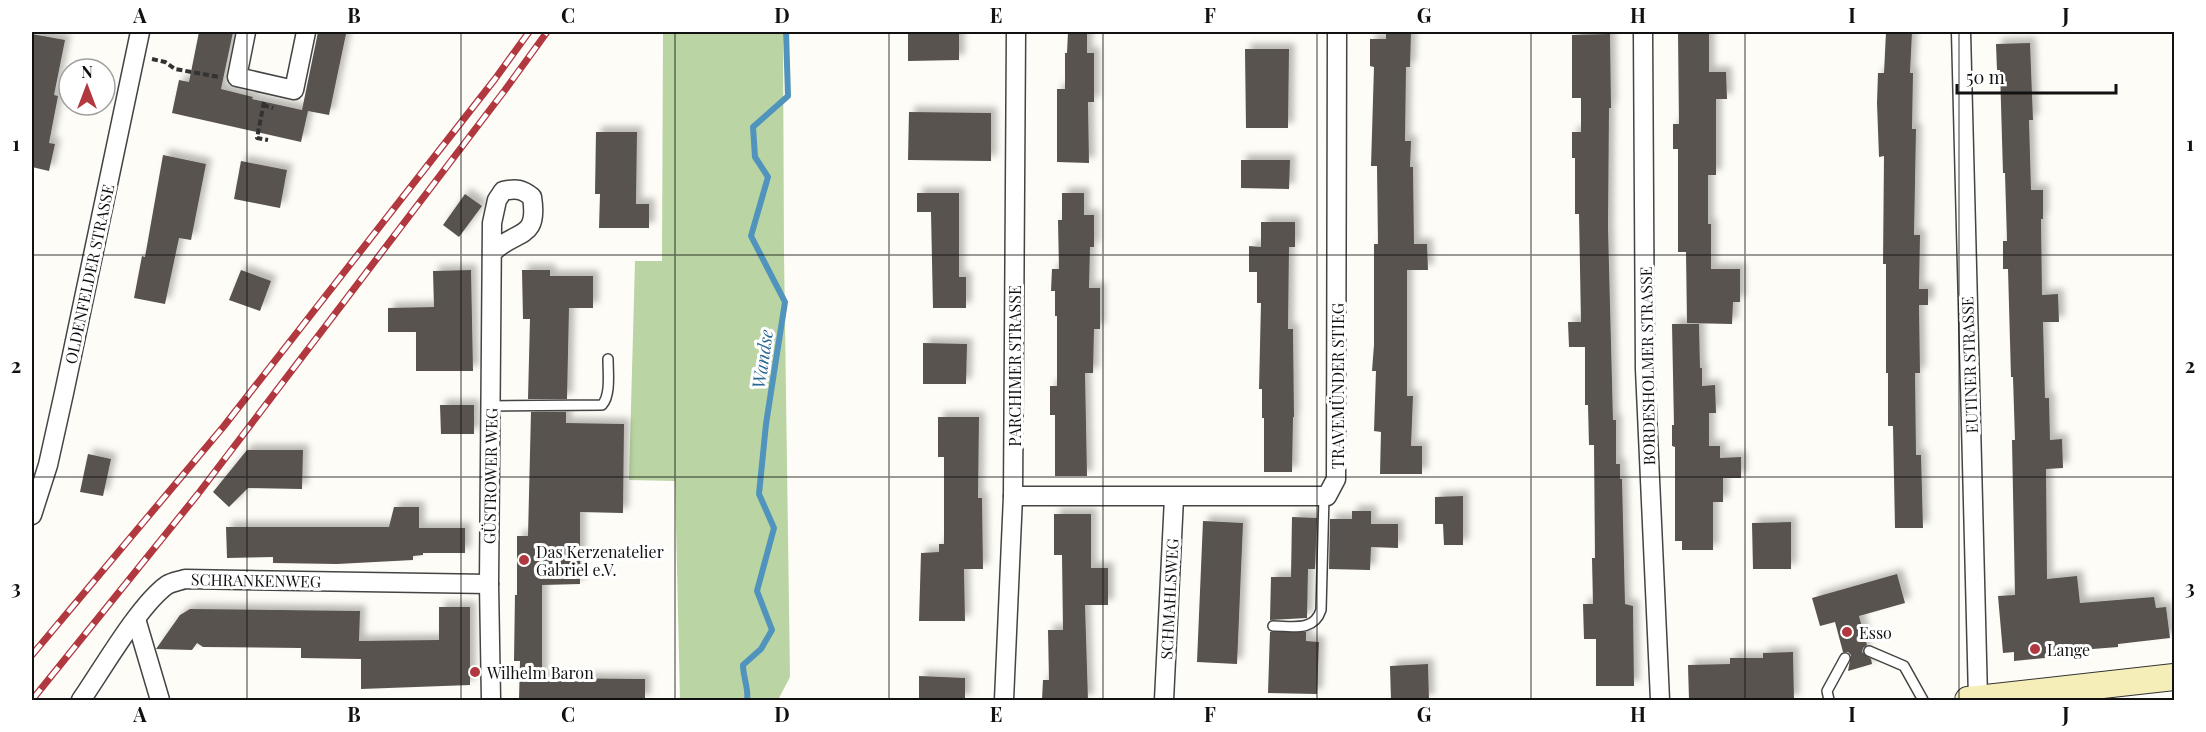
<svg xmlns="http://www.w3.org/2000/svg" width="2206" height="732" font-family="'Playfair Display',serif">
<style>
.forest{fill:#bad5a3}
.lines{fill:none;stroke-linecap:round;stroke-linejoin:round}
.stream{stroke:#5094be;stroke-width:6}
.building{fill:#58524f;filter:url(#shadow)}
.service-casing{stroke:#444;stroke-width:12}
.minor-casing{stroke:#444;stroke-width:21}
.secondary-casing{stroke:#333;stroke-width:28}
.path{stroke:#333;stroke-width:4;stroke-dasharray:6 3;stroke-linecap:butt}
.service{stroke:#fff;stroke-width:9}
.minor{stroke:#fff;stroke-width:18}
.secondary{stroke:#f6eeb9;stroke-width:26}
.rail-casing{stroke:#b23840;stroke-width:7}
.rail{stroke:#fff;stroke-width:4.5;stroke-dasharray:14;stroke-linecap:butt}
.grid{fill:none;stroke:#111;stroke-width:1.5;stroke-opacity:0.55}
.poi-dot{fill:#b23840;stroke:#fff;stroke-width:2}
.labels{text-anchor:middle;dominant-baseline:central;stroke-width:6;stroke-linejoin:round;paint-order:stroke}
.street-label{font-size:16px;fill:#111;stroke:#fff}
.poi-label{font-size:16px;fill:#111;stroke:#fff;text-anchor:start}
.water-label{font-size:18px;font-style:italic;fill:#286795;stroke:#fff}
.neatline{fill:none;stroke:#111;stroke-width:2}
.grid-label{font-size:20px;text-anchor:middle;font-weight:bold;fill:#111}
</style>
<defs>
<filter id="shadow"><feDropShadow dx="5.5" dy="-5.5" stdDeviation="3" flood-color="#0004"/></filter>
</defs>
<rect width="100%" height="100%" fill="#fefcf6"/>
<path class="forest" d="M663,32H783L784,253L790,677L778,700H680L675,481L629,480L635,261H662Z"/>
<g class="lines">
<path class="stream" d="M747,700C749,689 743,677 743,665L761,649L772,630L757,591L774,528L759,494L766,424L785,302L751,236L768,177L755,157L753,127L788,96L786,32"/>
</g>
<g class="building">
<path d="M199,32H233L221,89L253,97L252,99L302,110L318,32L346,34L329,115L308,111L301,142L172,113L179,80L189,82Z"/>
<path d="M908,32H959V60L908,61Z"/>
<path d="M1068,32H1087V53H1094V102H1088L1089,163L1057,162V89H1065V53H1067Z"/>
<path d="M1386,32H1411L1410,67H1406L1405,141H1411L1410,167H1413L1414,244H1427L1428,270H1407V396H1413L1411,446H1422V474H1380L1381,432L1374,431L1376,371H1372L1374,345V244H1378L1377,166H1371L1374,67L1370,66V39H1386Z"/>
<path d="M1678,32H1709V72H1726L1727,99H1716V175H1708V224H1711V269H1740V302H1733L1732,324L1687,323L1686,252H1678V149H1673V124H1679Z"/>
<path d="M1886,32H1912L1910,73H1913L1912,129H1916L1914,235H1920L1919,289H1928V305H1919L1920,373H1915L1916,455H1921L1923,528H1895L1893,426H1888V373H1886V264H1883L1884,156L1879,157L1877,103L1878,73H1884Z"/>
<path d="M32,34L65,40L54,95L58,96L49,143L55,144L49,171L32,167Z"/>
<path d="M1610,34L1611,108H1609L1608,227L1613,420H1616V464H1620V479H1622L1625,604L1633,606L1634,686H1596V639H1584L1583,604H1593L1592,558H1595L1594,445H1589L1588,405H1585V347H1569L1568,322H1581L1579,214H1575V158H1572V132H1581V98H1572V35Z"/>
<path d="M2030,43L2033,120H2029L2031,190H2043V219H2041L2042,295L2058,294L2059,322H2043L2045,398H2049L2050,440L2062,439L2063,468L2046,469L2047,579L2077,576L2080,603L2154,597L2156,608L2166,607L2170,638L2118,644V647L2054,652L2055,657L2014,661V652L2003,653L1998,596L2015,595L2012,440H2015L2013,377H2011L2008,269H2003V241H2007L2005,173H2003L2000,70H1997L1996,44Z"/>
<path d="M1245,49H1289L1288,128H1246Z"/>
<path d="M909,112L991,113V161L908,160Z"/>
<path d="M596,132H637L636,204H649V228H599L600,194H595Z"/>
<path d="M163,155L206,164L191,240L179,238L165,304L134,298L142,256L145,257Z"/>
<path d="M1241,160H1290L1289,189L1241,188Z"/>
<path d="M241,161L287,170L280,208L234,199Z"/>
<path d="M917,193H959V277H966V308H933L931,212H917Z"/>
<path d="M1062,193H1084V215H1094V247H1090L1089,288H1100V329H1094L1093,373H1085L1087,476H1055V415H1050V386H1057V316H1055V291H1051L1052,269H1059L1058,220H1062Z"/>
<path d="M465,194L482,206L459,237L443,225Z"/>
<path d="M1261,222H1295V247H1289L1288,329H1293L1294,417H1293L1292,472H1264V418H1262V389H1259L1261,303H1257V272H1249V246L1261,247Z"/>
<path d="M241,270L271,281L260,311L229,300Z"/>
<path d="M471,270L473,371H416V332H388V308L434,307L433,271Z"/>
<path d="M522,270H550V276H593V308H569L567,399H528L530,319H523Z"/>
<path d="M1672,324H1699L1700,368H1702V386L1715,385L1716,413H1709V446H1720V458L1741,457V478H1723V502H1713V550H1682V541H1675V447L1672,446V425H1674Z"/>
<path d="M923,343L967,344L966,384H923Z"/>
<path d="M440,405H474V434H441Z"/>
<path d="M531,412H566V423L624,424L623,513L580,512V584L542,585V678L645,679V700H519L520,661H514L515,595H517V536H528Z"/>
<path d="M938,417H979L978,498H982L983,569H964L965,621H919L921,553L939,552V544H944V457H938Z"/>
<path d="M247,450H303L302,489L248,488L229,507L213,492Z"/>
<path d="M88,454L111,459L103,496L80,492Z"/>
<path d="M1463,496V545H1444L1443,524H1435V497Z"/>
<path d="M394,507H419V528H465V553H423V555L413,556V560L337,564L273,563V557L227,558L226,527H389Z"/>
<path d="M1352,511H1371V524H1398V548L1371,547L1370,570L1329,569L1330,519H1352Z"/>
<path d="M1054,514H1091V568H1108V605H1085L1088,700H1042L1043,680H1049L1048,630H1063L1062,555H1054Z"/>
<path d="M1292,517L1317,518L1315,569H1308L1307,618L1270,620L1271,577H1291Z"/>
<path d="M1203,521L1243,523L1237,664L1197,662Z"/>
<path d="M1791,522V569H1753L1752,523Z"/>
<path d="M1897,574L1905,603L1859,616L1867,645L1863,648L1862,652L1871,659L1872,664L1848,671L1851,655L1848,652H1843L1835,622L1820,626L1812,598Z"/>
<path d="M439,607H470V685L361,689V659L301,658V648L203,647L197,643L192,650L156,649L180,615L190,609L360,611L359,641L439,640Z"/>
<path d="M1270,632H1306V641L1319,642L1317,694L1268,693Z"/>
<path d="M1793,652L1794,700H1689L1688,665L1730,664V658H1763V653Z"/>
<path d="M1428,664L1429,700H1391L1390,666Z"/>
<path d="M919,676L965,678V700H919Z"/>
</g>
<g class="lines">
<defs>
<g id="service">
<path d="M491,406L602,405C611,395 608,373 608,359"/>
<path d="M1273,626C1292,626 1314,632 1321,610L1324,496"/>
<path d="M1869,651L1904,666L1923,700"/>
<path d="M1829,700L1827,691L1845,658"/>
</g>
<g id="minor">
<path d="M246,32L237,77L294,90L306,32"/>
<path d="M1643,32L1645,369L1660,700"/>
<path d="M1961,32L1978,698"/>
<path d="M1013,496H1327L1336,479L1337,32"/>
<path d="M32,515L48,465L64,393L140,32"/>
<path d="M136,619L160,700"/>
<path d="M81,700C102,670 139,605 167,585C172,582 179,581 185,579L489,584"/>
<path d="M491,700L489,584L492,223L497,200L503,191C516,188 522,189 532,197C539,241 516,229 493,252"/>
<path d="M1004,700L1013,496L1016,32"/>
<path d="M1164,700L1174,498"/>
</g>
<path id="secondary" d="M1968,700L2174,677"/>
</defs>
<use href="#service" class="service-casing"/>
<use href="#minor" class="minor-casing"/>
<use href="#secondary" class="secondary-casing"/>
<g class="path">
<path d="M152,59L165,62L175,69L219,77"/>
<path d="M264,102L257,138L268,140"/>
<path d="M263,105L273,108"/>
</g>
<use href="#service" class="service"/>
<use href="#minor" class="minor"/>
<use href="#secondary" class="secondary"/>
<defs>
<g id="rail">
<path d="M32,655L224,426L495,79L529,32"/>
<path d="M32,700L198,494L505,90L547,32"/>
</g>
</defs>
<use href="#rail" class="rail-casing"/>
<use href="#rail" class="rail"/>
</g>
<path class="grid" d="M247,32V700M461,32V700M675,32V700M889,32V700M1103,32V700M1317,32V700M1531,32V700M1745,32V700M1959,32V700M32,255H2174M32,477H2174"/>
<g class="poi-dot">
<circle cx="524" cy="560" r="6"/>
<circle cx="1847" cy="632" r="6"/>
<circle cx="2035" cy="649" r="6"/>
<circle cx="475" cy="672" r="6"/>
</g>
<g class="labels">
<g class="street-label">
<text transform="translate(89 274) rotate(-78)">OLDENFELDER STRASSE</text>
<text transform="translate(1969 365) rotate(-92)">EUTINER STRASSE</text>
<text transform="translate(1014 366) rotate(-90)">PARCHIMER STRASSE</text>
<text transform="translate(1647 366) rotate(-91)">BORDESHOLMER STRASSE</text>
<text transform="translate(1337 386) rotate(-90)">TRAVEMÜNDER STIEG</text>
<text transform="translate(490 476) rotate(-89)">GÜSTROWER WEG</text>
<text transform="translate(256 580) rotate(1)">SCHRANKENWEG</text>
<text transform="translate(1169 599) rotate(-87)">SCHMAHLSWEG</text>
</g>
<g class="poi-label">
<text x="536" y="551">Das Kerzenatelier<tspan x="536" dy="18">Gabriel e.V.</tspan></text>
<text x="1859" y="632">Esso</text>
<text x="2047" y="649">Lange</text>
<text x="487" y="672">Wilhelm Baron</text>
</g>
<g class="water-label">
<text transform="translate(762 359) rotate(-82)">Wandse</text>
</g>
</g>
<rect width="2206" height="732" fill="none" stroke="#ffffff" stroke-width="66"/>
<g transform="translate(87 87)"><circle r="28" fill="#ffffff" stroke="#a0a0a0" stroke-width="1.5"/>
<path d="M0-4.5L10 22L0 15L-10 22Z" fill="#b23840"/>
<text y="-9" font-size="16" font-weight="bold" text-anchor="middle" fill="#111111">N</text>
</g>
<path d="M1957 84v9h159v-9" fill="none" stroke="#111111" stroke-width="3"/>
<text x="1966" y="84" font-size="18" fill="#111111" stroke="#ffffff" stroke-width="4.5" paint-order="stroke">50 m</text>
<rect x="33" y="33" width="2140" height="666" class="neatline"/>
<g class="grid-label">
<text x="140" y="23">A</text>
<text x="354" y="23">B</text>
<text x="568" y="23">C</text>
<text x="782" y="23">D</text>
<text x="996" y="23">E</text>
<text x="1210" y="23">F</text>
<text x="1424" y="23">G</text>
<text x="1638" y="23">H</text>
<text x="1852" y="23">I</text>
<text x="2066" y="23">J</text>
<text x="16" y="151">1</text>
<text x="2190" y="151">1</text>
<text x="16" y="373">2</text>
<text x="2190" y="373">2</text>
<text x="16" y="595">3</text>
<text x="2190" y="595">3</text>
<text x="140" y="722">A</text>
<text x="354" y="722">B</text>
<text x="568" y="722">C</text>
<text x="782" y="722">D</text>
<text x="996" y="722">E</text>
<text x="1210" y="722">F</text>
<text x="1424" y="722">G</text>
<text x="1638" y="722">H</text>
<text x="1852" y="722">I</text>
<text x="2066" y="722">J</text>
</g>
</svg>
